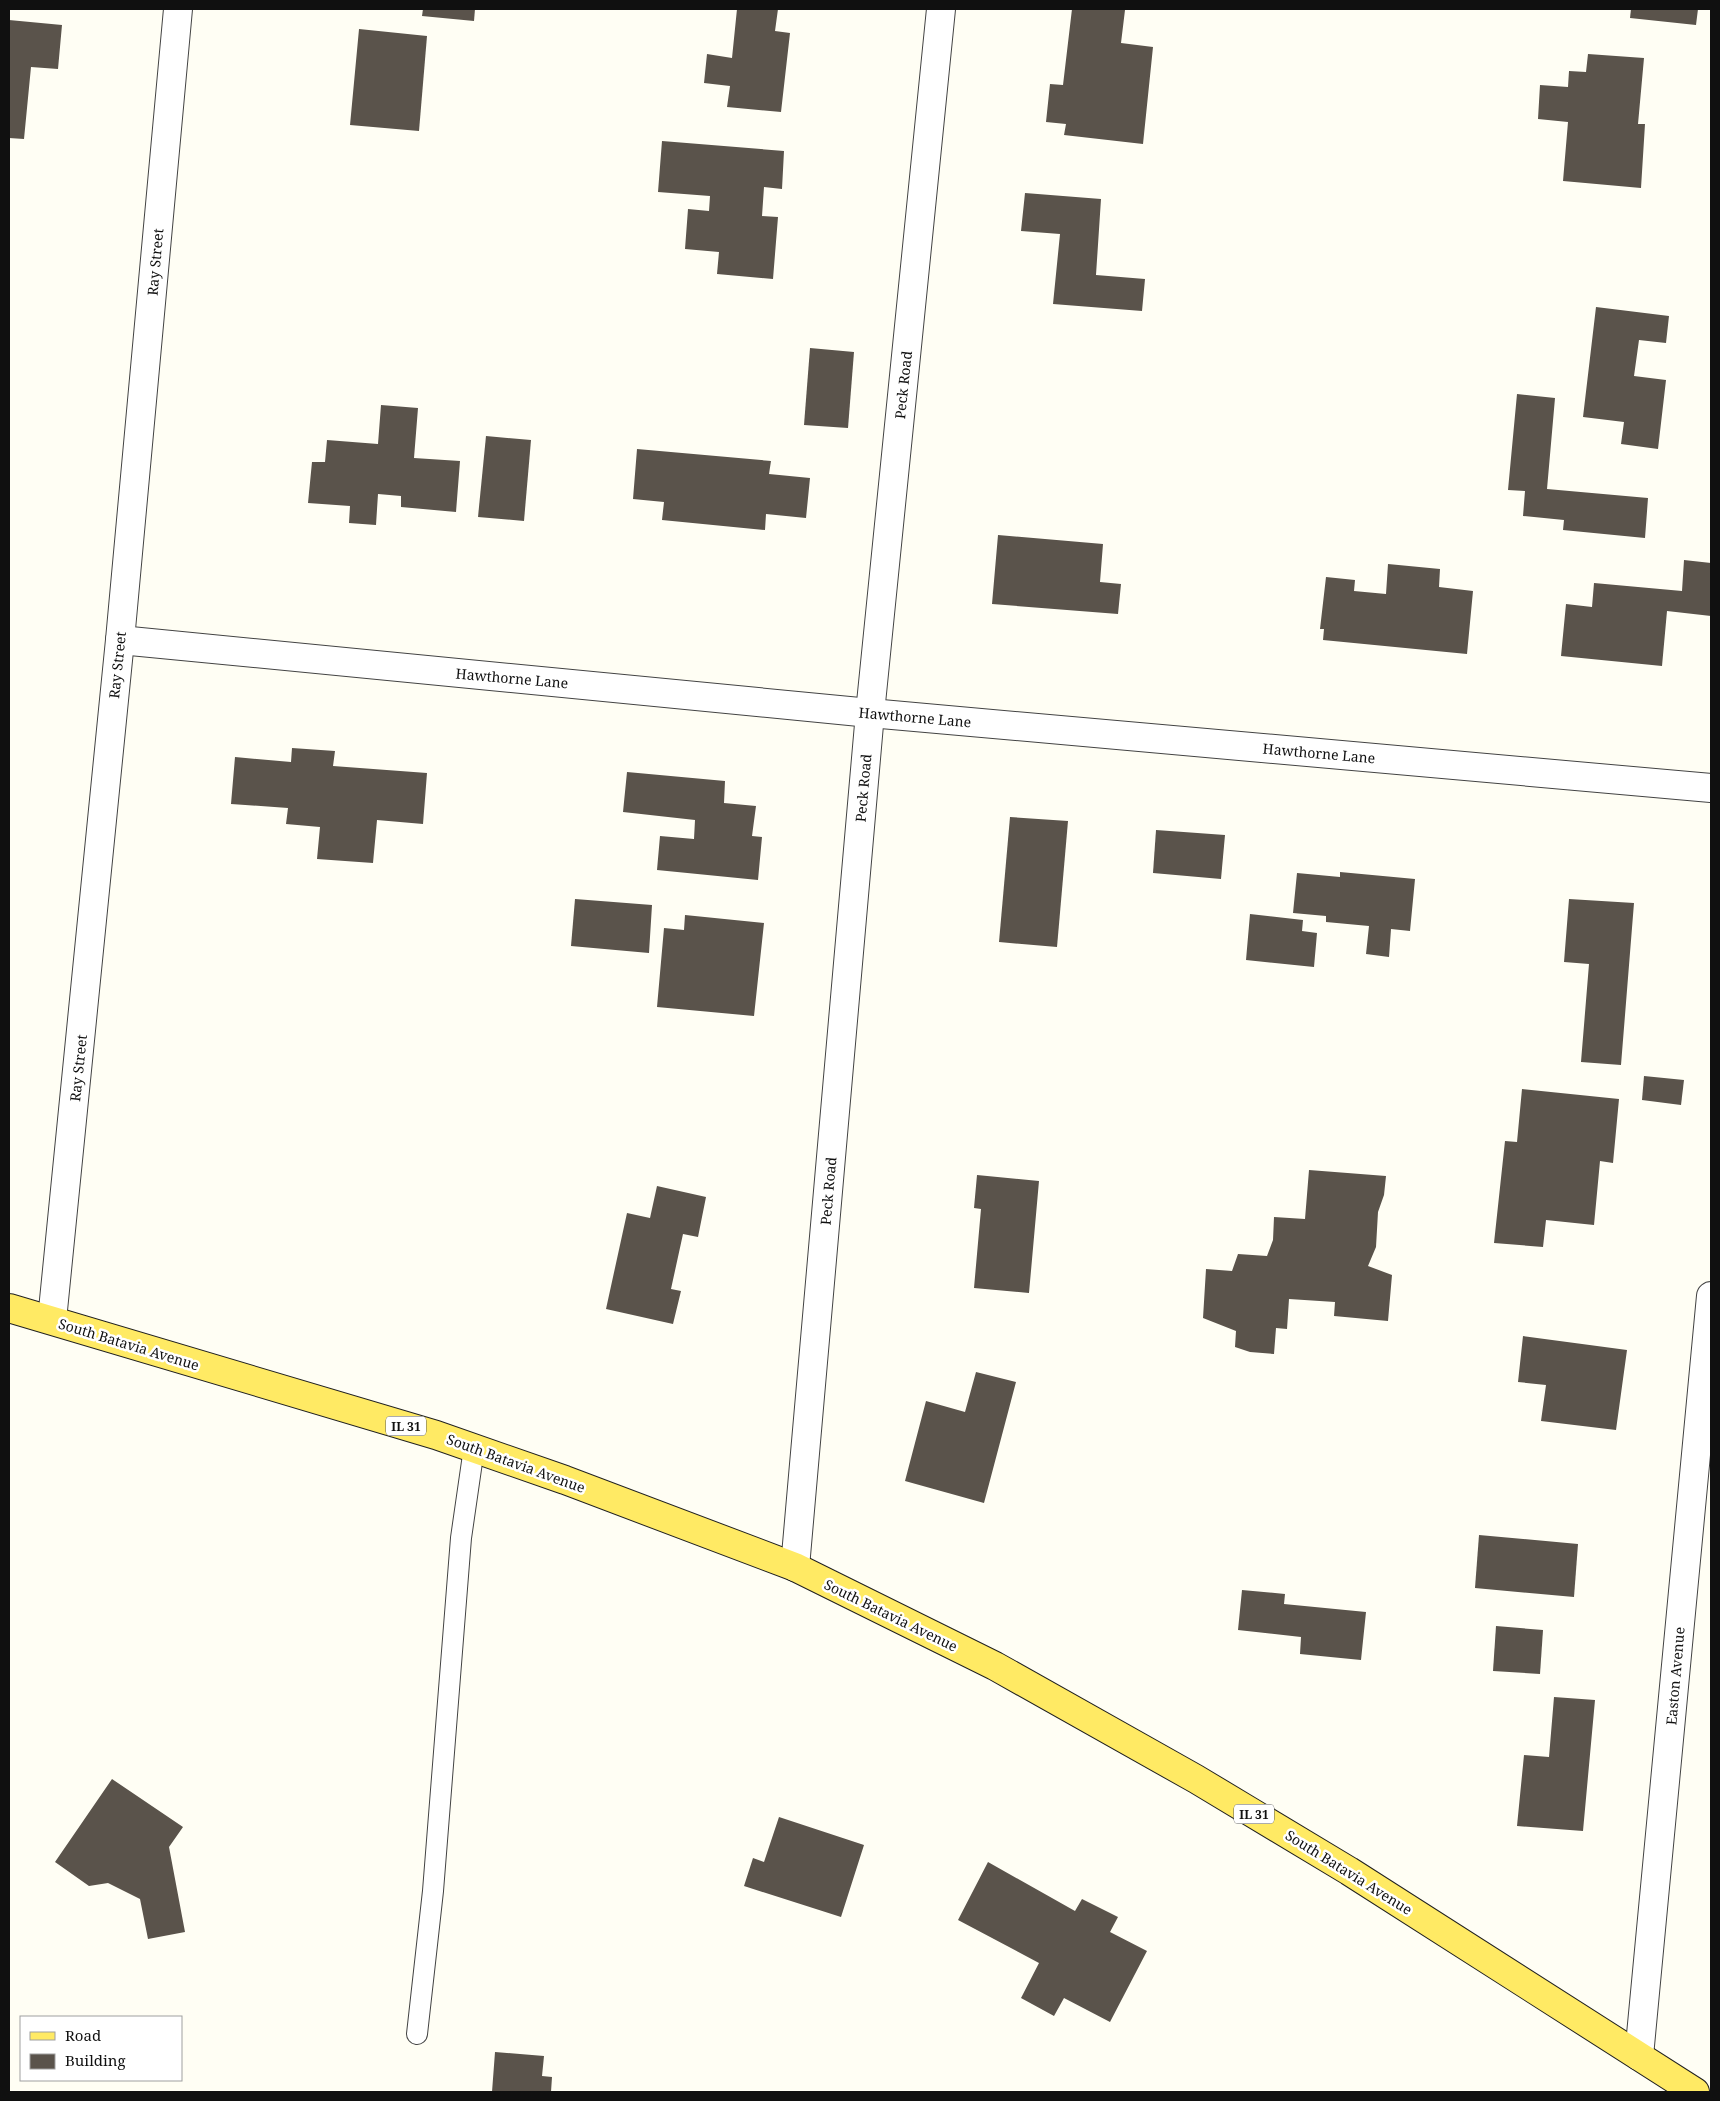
<svg xmlns="http://www.w3.org/2000/svg" width="1720" height="2101" font-family="'Noto Serif',serif">
<style>
.building{fill:#5a534b}
.lines{fill:none;stroke-linecap:round;stroke-linejoin:round}
.lane-casing{stroke:#434343;stroke-width:22}
.street-casing{stroke:#434343;stroke-width:30}
.primary-casing{stroke:#212121;stroke-width:30}
.lane{stroke:#fff;stroke-width:20}
.street{stroke:#fff;stroke-width:28}
.primary{stroke:#ffea64;stroke-width:28}
.labels{text-anchor:middle;dominant-baseline:central;stroke-width:5;stroke-linejoin:round;paint-order:stroke}
.shield{fill:#fff;stroke:#585858;stroke-width:1}
.shield-label{font-size:12px;font-weight:bold;fill:#101010}
.street-label{font-size:14px;fill:#101010;stroke:#fff}
</style>
<rect width="100%" height="100%" fill="#fffef4"/>
<g class="building">
<path d="M423,9H475L474,21L422,16Z"/>
<path d="M737,9H778L775,31L790,33L781,112L727,107L730,86L704,83L707,54L732,58Z"/>
<path d="M1072,9L1125,10L1121,43L1153,47L1143,144L1064,135L1066,124L1046,122L1050,84L1063,85Z"/>
<path d="M1631,9H1698L1696,25L1630,18Z"/>
<path d="M9,20L62,25L58,69L31,67L24,139L9,138Z"/>
<path d="M359,29L427,36L419,131L350,125Z"/>
<path d="M1588,54L1644,58L1638,124H1645L1641,188L1563,181L1568,122L1538,119L1540,85L1568,87L1569,71L1586,72Z"/>
<path d="M662,141L784,151L782,189L764,187L762,216L778,217L773,279L717,274L719,252L685,249L688,209L709,211L710,196L658,192Z"/>
<path d="M1025,193L1101,199L1096,275L1145,279L1142,311L1053,304L1060,234L1021,231Z"/>
<path d="M1596,307L1669,316L1666,343L1639,340L1634,376L1666,380L1658,449L1621,444L1624,422L1583,417Z"/>
<path d="M810,348L854,352L848,428L804,425Z"/>
<path d="M1517,394L1555,398L1547,489L1648,498L1645,538L1563,530L1564,520L1523,516L1525,491L1508,490Z"/>
<path d="M381,405L418,408L414,458L460,461L456,512L401,507V496L378,494L376,525L349,523L350,506L308,503L312,462H325L327,440L378,444Z"/>
<path d="M486,436L531,440L524,521L478,517Z"/>
<path d="M637,449L771,461L769,474L810,478L806,518L766,514L765,530L662,520L664,502L633,499Z"/>
<path d="M998,535L1103,544L1100,582L1121,584L1118,614L992,604Z"/>
<path d="M1684,560L1711,563V616L1667,611L1662,666L1561,656L1566,604L1592,607L1594,583L1682,591Z"/>
<path d="M1388,564L1440,569L1439,587L1473,591L1467,654L1323,640L1324,629H1320L1326,577L1355,580L1354,591L1386,594Z"/>
<path d="M292,748L335,751L333,766L427,773L423,824L377,820L373,863L317,859L320,827L286,824L288,808L231,804L235,757L291,762Z"/>
<path d="M627,772L725,781L724,803L756,806L752,836L762,837L758,880L657,870L660,836L694,839L695,820L623,812Z"/>
<path d="M1010,817L1068,821L1057,947L999,942Z"/>
<path d="M1156,830L1225,835L1221,879L1153,873Z"/>
<path d="M1340,872L1415,879L1410,931L1391,929L1389,957L1366,954L1369,926L1326,922V916L1293,913L1297,873L1340,877Z"/>
<path d="M575,899L652,905L649,953L571,946Z"/>
<path d="M1569,899L1634,903L1621,1065L1581,1062L1589,964L1564,962Z"/>
<path d="M1250,914L1303,920L1302,931L1317,933L1314,967L1246,960Z"/>
<path d="M685,915L764,923L754,1016L657,1007L664,928L684,930Z"/>
<path d="M1644,1076L1684,1080L1681,1105L1642,1100Z"/>
<path d="M1522,1089L1619,1099L1613,1163L1600,1161L1594,1225L1546,1220L1543,1247L1494,1243L1505,1141L1517,1142Z"/>
<path d="M1309,1170L1386,1176L1384,1195L1378,1212L1376,1247L1368,1266L1392,1275L1388,1321L1334,1316L1335,1302L1289,1299L1287,1329L1276,1328L1274,1354L1250,1352L1235,1347L1236,1331L1203,1318L1206,1269L1232,1271L1238,1254L1267,1256L1273,1240L1274,1217L1305,1219Z"/>
<path d="M977,1175L1039,1181L1029,1293L974,1288L981,1209L974,1208Z"/>
<path d="M657,1186L706,1197L698,1237L683,1234L671,1289L681,1291L673,1324L606,1309L627,1213L650,1218Z"/>
<path d="M1523,1336L1627,1350L1616,1430L1541,1421L1546,1385L1518,1382Z"/>
<path d="M976,1372L1016,1382L984,1503L905,1481L926,1401L965,1412Z"/>
<path d="M1479,1535L1578,1544L1574,1597L1475,1588Z"/>
<path d="M1242,1590L1285,1594L1284,1604L1366,1612L1361,1660L1300,1654L1301,1637L1238,1630Z"/>
<path d="M1496,1626L1543,1630L1540,1674L1493,1671Z"/>
<path d="M1554,1697L1595,1700L1583,1831L1517,1826L1524,1755L1549,1757Z"/>
<path d="M112,1779L183,1827L169,1847L185,1932L148,1939L140,1899L108,1883L89,1886L55,1862Z"/>
<path d="M779,1817L864,1845L841,1917L744,1886L753,1858L764,1862Z"/>
<path d="M988,1862L1075,1911L1082,1899L1118,1917L1110,1932L1147,1951L1110,2022L1064,1998L1054,2016L1021,1998L1039,1963L958,1920Z"/>
<path d="M495,2052L544,2056L542,2076L552,2077L551,2092H492Z"/>
</g>
<g class="lines">
<defs>
<path id="lane" d="M417,2034L433,1891L461,1538L474,1448"/>
<g id="street">
<path d="M120,640L870,713L1711,788"/>
<path d="M52,1320L120,640L178,9"/>
<path d="M795,1567L870,713L941,9"/>
<path d="M1639,2056L1711,1296"/>
</g>
<path id="primary" d="M9,1308L436,1435L565,1480L795,1567L995,1666L1196,1779L1349,1871L1695,2092"/>
</defs>
<use href="#lane" class="lane-casing"/>
<use href="#street" class="street-casing"/>
<use href="#primary" class="primary-casing"/>
<use href="#lane" class="lane"/>
<use href="#street" class="street"/>
<use href="#primary" class="primary"/>
</g>
<g class="labels">
<g class="shield">
<rect x="386" y="1416.5" width="40" height="19" rx="4"/>
<rect x="1234" y="1804.5" width="40" height="19" rx="4"/>
</g>
<g class="shield-label">
<text x="406" y="1426">IL 31</text>
<text x="1254" y="1814">IL 31</text>
</g>
<g class="street-label">
<text transform="translate(155 262) rotate(-85)">Ray Street</text>
<text transform="translate(903 385) rotate(-84)">Peck Road</text>
<text transform="translate(117 665) rotate(-84)">Ray Street</text>
<text transform="translate(512 678) rotate(5)">Hawthorne Lane</text>
<text transform="translate(915 717) rotate(5)">Hawthorne Lane</text>
<text transform="translate(1319 753) rotate(5)">Hawthorne Lane</text>
<text transform="translate(863 788) rotate(-85)">Peck Road</text>
<text transform="translate(78 1068) rotate(-84)">Ray Street</text>
<text transform="translate(828 1191) rotate(-85)">Peck Road</text>
<text transform="translate(129 1344) rotate(17)">South Batavia Avenue</text>
<text transform="translate(516 1463) rotate(20)">South Batavia Avenue</text>
<text transform="translate(891 1615) rotate(26)">South Batavia Avenue</text>
<text transform="translate(1675 1676) rotate(-85)">Easton Avenue</text>
<text transform="translate(1349 1872) rotate(32)">South Batavia Avenue</text>
</g>
</g>
<rect width="1720" height="2101" fill="none" stroke="#101010" stroke-width="20"/>
<rect x="20" y="2016" width="162" height="65" fill="#ffffff" stroke="#9f9f9f"/>
<rect x="30" y="2032" width="25" height="8" fill="#ffea64" stroke="#9f9f9f"/>
<text x="65" y="2041" font-size="15" fill="#101010">Road</text>
<rect x="30" y="2054" width="25" height="15" fill="#5a534b" stroke="#9f9f9f"/>
<text x="65" y="2066" font-size="15" fill="#101010">Building</text>
</svg>
